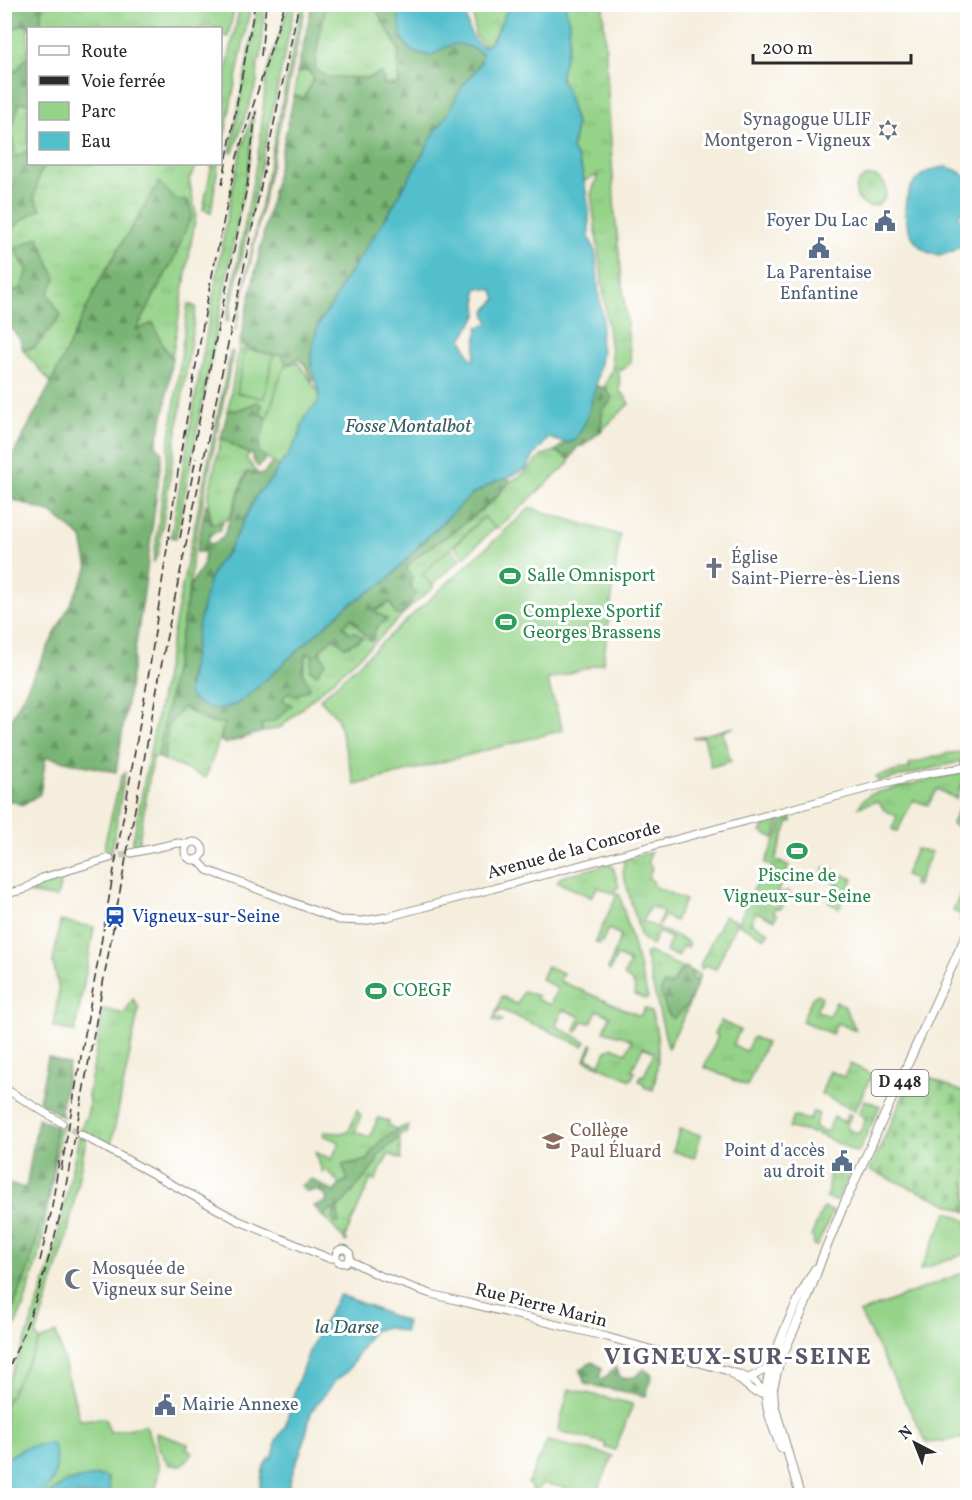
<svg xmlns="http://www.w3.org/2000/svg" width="972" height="1500" font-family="Vollkorn,serif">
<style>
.grass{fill:url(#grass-tufts);stroke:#607f5a;stroke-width:1.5}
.forest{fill:url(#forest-firs);stroke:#527050;stroke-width:1.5}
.cemetery{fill:url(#cemetery-stones);stroke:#607f5a;stroke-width:1.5}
.green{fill:#95d389;stroke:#607f5a;stroke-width:1.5}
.water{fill:#52bfcc;stroke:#3e757c;stroke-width:1.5;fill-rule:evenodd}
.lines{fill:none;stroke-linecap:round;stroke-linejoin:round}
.secondary-tunnel{stroke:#cdc7b9;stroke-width:7;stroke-dasharray:7 3.5;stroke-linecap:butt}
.secondary-casing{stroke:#908c84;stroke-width:9}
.primary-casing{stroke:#908c84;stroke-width:10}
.secondary{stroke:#fff;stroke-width:7}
.primary{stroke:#fff;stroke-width:8}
.rail{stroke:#2b2b2b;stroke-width:1.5;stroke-dasharray:9 4.5;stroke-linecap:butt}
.labels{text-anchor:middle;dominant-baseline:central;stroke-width:6;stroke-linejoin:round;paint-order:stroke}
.shield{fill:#fff;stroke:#6b6b6b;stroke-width:1.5}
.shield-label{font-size:16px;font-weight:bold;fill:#2b2b2b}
.worship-label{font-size:18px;fill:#5b616d;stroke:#fff;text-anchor:start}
.service-label{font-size:18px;fill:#4e5e75;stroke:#fff;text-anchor:end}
.leisure-label{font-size:18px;fill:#27864d;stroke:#fff;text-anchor:start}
.street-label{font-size:18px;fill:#2b2b2b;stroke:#fff}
.transit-label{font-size:18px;fill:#164399;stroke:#fff;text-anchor:start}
.education-label{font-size:18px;fill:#785e54;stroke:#fff;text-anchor:start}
.water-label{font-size:20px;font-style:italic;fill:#395f63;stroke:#fff}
.district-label{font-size:24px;font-weight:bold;letter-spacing:1.5px;fill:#5a5767;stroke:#fff}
</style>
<defs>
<pattern id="grass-tufts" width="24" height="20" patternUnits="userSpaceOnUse" patternTransform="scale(1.5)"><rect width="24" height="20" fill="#95d389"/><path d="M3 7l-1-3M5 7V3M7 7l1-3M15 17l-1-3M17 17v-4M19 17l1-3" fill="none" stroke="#81b576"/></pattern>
<pattern id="forest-firs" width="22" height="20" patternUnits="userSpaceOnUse" patternTransform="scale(1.5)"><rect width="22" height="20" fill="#78b575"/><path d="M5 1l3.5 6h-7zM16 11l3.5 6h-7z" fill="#639360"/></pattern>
<pattern id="cemetery-stones" width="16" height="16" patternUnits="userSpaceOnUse" patternTransform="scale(1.5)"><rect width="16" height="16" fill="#95d389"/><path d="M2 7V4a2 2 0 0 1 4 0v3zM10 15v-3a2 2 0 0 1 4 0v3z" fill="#81b576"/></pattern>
</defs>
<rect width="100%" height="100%" fill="#fff"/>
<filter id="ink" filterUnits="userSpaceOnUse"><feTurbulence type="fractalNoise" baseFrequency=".0167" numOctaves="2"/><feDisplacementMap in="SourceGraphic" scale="12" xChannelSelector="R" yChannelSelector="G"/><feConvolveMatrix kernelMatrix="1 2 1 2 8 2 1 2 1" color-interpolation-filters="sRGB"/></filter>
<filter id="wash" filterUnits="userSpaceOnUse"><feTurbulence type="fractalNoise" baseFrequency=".008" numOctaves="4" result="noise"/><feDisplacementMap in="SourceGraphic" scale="24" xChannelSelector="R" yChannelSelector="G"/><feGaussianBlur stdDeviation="1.35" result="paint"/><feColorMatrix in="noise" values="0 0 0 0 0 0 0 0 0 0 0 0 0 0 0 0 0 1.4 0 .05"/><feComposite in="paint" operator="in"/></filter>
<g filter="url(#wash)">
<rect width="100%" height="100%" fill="#f5eedd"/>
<g class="grass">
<path d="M42,5H235L228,37L221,35L220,28H28V56L15,72L5,64L4,32L23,25L40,26Z"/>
<path d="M240,5H251L221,153V95Z"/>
<path d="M258,5H265L261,58L258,62L257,82L233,152H230Z"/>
<path d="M289,5H295L228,322L226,321L252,187L260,143L266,76Z"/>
<path d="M302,5H306L235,332Z"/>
<path d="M326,5H374L399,50L398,75L400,82L395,85H383L382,73L368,78L327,77L315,69L317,48Z"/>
<path d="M478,5H511C502,19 498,34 486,47L475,36L473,10Z"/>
<path d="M565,5H603L615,215L631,362L623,370L619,369L620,393L624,394L629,404L601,431L602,410L610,402L605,386L613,367L591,194L598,175L584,181L580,165L572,150L576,127L575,119L560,74L569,43V22Z"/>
<path d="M308,70L314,79L303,99L294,95L297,73Z"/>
<path d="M20,102L28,103V150L16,158L12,139L5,144V125L11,129Z"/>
<path d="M254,110L250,158L176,538L171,537L232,188L241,151Z"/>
<path d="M46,164H198L189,179L196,214L172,358L163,346L153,323L136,331L176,254L175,199L159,183L101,278L51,383L23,350L35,347L28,271L20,290H5V236L22,220L40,209L34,198L39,175Z"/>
<path d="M212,164H218L211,213L203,209Z"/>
<circle cx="871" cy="191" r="15"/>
<path d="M188,304L196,307L158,554L153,563Z"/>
<path d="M240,341L245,346L282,354L287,365L284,366L267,418L250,407L238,410H228Z"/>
<path d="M231,351L233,352L193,552L190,585L158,757H153L138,847L131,850L183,582Z"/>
<path d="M221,438L249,454L246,458L257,473L246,472L229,519L211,525L208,497Z"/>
<path d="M555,451L570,459L568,464L497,529L484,517L422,574L434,587L410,607L408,603L410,585L406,568L414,558L452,533L495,499L510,481L521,476L543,455Z"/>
<path d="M390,602L396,614L404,613L382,636L281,727L262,732L260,725L276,720L291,705L282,700L303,673L307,653L321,655L319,651L333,638H362L355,632L350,633L343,626L352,618L373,640L375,629L387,619L374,612Z"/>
<path d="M183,707L211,723H225L206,778L164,760L168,726Z"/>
<path d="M734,727L722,732L731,761L711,767L704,737L692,738Z"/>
<path d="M965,752L962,760L958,762L878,782L876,776L910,768L909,764L949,753Z"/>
<path d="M961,772L966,774L956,799L937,789L928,805L913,800L897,832L892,829L897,816L884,810L879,802H874L859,807L863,800L871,794Z"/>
<path d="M125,773L111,855L105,856V842L121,777Z"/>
<path d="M967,790V833L952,824Z"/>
<path d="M792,815V822L789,821L775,860L789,866L776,895L789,891L781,909L775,908L773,912L777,915L775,920L756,912L751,923L769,932L765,938L738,924L758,879L765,882L773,867L765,863L786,816Z"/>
<path d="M782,817L774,838L761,832L767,822Z"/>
<path d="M916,849L932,852L918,882L919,884L916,886L913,885L914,880L905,875Z"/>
<path d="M651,852L648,862L652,868L648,878L653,881L654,886L685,900L675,921L664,916L660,925H658L663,912L650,906L643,921L686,941L689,944L688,948L683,946L678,957L666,952L671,938L658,932L652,946L643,940L640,934L623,873L624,860Z"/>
<path d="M608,864L613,867L619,887L616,888L615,894L598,887L591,897L557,882L561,877Z"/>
<path d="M825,867L853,879L839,908L829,903L838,884L821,876Z"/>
<path d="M62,875L57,898L24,892L42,880Z"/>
<path d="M967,879V916L964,922L960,921L962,915L953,911Z"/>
<path d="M618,893H619L648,998L645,999L635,995C635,984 634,982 624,976L630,962L617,956L610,971L608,969L621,935L608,929L602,942L599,944L595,942Z"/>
<path d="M724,916L737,921L716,969L705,965L702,969L700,965Z"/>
<path d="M60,921L94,927L75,1032L53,1027L59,991L53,962Z"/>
<path d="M648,952L700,975L684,1017L668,1048L645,954Z"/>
<path d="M547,966L563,973L560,981L640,1016L645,1008L651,1012C661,1035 659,1067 653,1090L644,1087V1083L639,1081L641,1075L644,1076L654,1052L643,1047L632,1070L635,1072L631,1080L585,1060L591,1044L593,1045L587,1058L600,1064L606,1051L612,1047L626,1053L632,1040C622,1035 613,1034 604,1031L610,1016L597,1010L591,1023L583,1021L577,1032L575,1030L580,1017L563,1009L556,1026L586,1042L583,1046L499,1009L495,1017L502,1020L500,1023L493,1020L502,996L517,1005L523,991L538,996L536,999L550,1005L557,988L541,979Z"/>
<path d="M818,994L822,997L816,1010L829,1016L836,1002L844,1005L856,1030L837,1023L832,1034L802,1021L812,998Z"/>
<path d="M133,999L139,1008L111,1146L80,1130V1128C87,1117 91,1109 88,1096L103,1009L124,1014Z"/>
<path d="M721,1021L740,1030L733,1045L746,1051L753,1037L766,1043L747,1086L704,1067L718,1036L715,1034Z"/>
<path d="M850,1064L872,1074L855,1111L821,1094L830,1071L844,1077Z"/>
<path d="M865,1100L880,1106L859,1151L856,1152L818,1134L789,1128L794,1116L809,1120L813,1112L819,1114L814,1127L827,1132L834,1117L844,1122L848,1114L851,1115L846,1128L859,1134L866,1118L859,1114Z"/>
<path d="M357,1110L361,1116L355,1132L370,1137L378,1118L389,1121L388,1125L399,1131L401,1159L389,1154L375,1181L371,1179L345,1237L347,1240L346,1242L321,1213L343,1188L327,1170L323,1173L315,1152L332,1159L339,1142L323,1135L324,1132L341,1133L349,1131Z"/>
<path d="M55,1126L61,1129L41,1247L24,1305L5,1349V1330L30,1265L54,1172Z"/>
<path d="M79,1136L86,1140L67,1237L36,1334L39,1341L5,1405V1387L25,1342L54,1255Z"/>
<path d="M830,1167L851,1172L837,1201L827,1199Z"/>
<path d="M823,1208L833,1211L817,1246L813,1245L814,1238L811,1237Z"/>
<path d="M156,1433L188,1444L187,1448L192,1452C186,1463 181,1469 168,1464L157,1445Z"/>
</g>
<g class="forest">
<path d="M5,4L42,5L40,26L23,25L5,32Z"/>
<path d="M312,5H326L317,48L315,69L327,77L368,78L382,73L384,85H394L400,82L398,75L399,50L374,5H398C400,19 398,42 412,51C417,54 425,55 431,56C436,52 442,45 449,44C460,41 475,48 483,55L474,73L326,315C314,342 306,350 315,380L312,381L305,365L298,359L286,365L282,354C270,356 249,350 240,341L294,95L303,99L314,79L308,70L297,73Z"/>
<path d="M28,56V103H19L12,130L5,125V64L15,72Z"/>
<path d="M12,139L16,157L28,150V164H46L39,175L34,198L41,209L22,220L5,236V188L13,186L11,170L5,161V144Z"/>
<path d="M159,182L175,199L188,201L192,214L176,254L136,330L153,323L163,346L172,358L165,409L156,445L162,452L143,599L116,772L46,757L40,794L22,805L5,799V731L88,569L82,538L52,513L5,497V470L51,383L101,278Z"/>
<path d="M38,237L56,279L48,293L61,316L35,347L23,350L20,339L5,321V290H20L28,271L14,249Z"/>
<path d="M596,386L607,388V393L612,396L610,402L602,410L601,431L583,446H578L570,459L555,451L565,443L575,441C588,424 587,404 596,386Z"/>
<path d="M257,402L262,405L260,414L267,418L260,453H272L258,467L254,462L252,453L249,454L221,438L228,410H238Z"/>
<path d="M279,455L282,462L271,480L258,493L227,553L217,564L209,581L193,656L188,687L190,697C208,712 222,711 242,701L347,606L388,580L422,543L471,495L496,481L508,478L510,481C494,501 471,519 450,534C434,545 418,553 406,568L412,578L410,585L416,594L409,603L410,607L404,613L396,615L390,602L374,611L387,619L375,629L373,641H370L351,618L343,626L350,633L355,632L363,638L346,647L333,638L319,651L326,662L317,674L310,670L313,655L307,653L303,673L310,688L296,696L289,692L282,700L292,705L276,720L261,725L262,732L225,744L220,740L225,723H211L183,707L168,726L164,760L158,757L190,585L203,566L205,552H196L206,504H208L211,524L223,522L220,531L211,534L208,539L210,545L223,538L247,472L263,474Z"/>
<path d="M687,967L692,974V979L698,982L687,1006L673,1019L667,1012L660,991L664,984L671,986L680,971Z"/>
<path d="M48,1057L69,1065L61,1111L63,1117L39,1102Z"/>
<path d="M38,1118L55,1126L54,1171L30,1265L5,1329V1183L26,1188Z"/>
<path d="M408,1126L406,1134L403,1133C394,1145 377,1150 376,1164L338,1209L339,1223H335L332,1219L335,1213L332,1209L323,1217L314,1206L327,1202L325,1194L316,1190L307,1192L301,1186L312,1179L333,1192L343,1182L348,1180L342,1165L368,1160C372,1152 376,1144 384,1138C390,1134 395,1133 401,1127Z"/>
<path d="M592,1362L602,1368L599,1379H604L615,1367L621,1378L635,1377L644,1369L652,1375L646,1396L585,1384L580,1369Z"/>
</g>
<path class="cemetery" d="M914,1071L967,1094V1212L870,1170Z"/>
<g class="green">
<path d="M245,349L273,355L264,398L237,393Z"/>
<path d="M297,362L305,372L315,388L330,395L282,468L258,452L260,441L284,366Z"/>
<path d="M530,508L620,535L603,663L547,680L563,730L355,785L337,717L320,699Z"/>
<path d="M484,517L495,528L464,557L454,546Z"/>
<path d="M450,548L461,559L432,585L422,574Z"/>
<path d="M680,1129L701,1135L694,1158L673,1151Z"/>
<path d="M948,1212L967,1221V1253L920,1270Z"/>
<path d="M967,1271V1438L927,1443L860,1313Z"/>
<path d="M56,1333L80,1420L105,1418L110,1432L146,1425L159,1466L155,1495L5,1496V1405L39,1341Z"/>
<path d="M569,1389L633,1404L615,1450L606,1448L605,1443L558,1431Z"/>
<path d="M547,1441L613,1456L596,1495L543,1483L536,1494L528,1483Z"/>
</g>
<g class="water">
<path d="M398,5H464C469,23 466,36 483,47C500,39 500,17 511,5H565L569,22V43L560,78L566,89L576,124L572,150L577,157L582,170L589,208V236L596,255L599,296L603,317L600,339L602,351L596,386L586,421L575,441L565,443L549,438L535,454L526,469L503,480L496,481L471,495L422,542L388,580L347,606L242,701C222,712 208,712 190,697L188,691L198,627L209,581L217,564L227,553L258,493L271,480L282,462L287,457L302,430L300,429L307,414L318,402C321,389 314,381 312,369C310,359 313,347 315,336C318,317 336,305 341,286L389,213L437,129C448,118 454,101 461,88C467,79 483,67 482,53C459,40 452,41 431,56C425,54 417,54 412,51C398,41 400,19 398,5ZM478,288L493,290L496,299L485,312L489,324L478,327L474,360L470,357L462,339L478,314L476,291Z"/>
<path d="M947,167L958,171L967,178V209H964L959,216L963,223L967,219V239C915,298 869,173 947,167Z"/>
<path d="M341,1295L407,1322L404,1332L386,1327L372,1331L347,1372L336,1380L311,1412L304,1443L294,1468L286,1495H258L264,1466L269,1458H272L275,1449L276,1440L285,1427L295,1389L310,1349L338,1296Z"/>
<path d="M52,1443C60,1460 58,1485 39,1494C30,1498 14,1496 5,1495V1459L26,1447Z"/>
<path d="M94,1476H103L108,1478L110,1495H46L66,1482Z"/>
</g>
</g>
<g filter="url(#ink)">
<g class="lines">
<g class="secondary-tunnel">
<path d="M110,858L131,853"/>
<path d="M62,1123L80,1134"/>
</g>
<defs>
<g id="secondary">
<path d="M965,766L968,756"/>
<circle cx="194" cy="851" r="9"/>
<path d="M131,853L178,843L187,844"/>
<path d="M197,859L207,870L339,920L363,921L387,917L872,787L930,773L968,767"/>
<path d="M4,894L23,890L42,878L110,858"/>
<path d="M4,1088L62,1123"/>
<path d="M80,1134L237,1220L328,1258H336"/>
<circle cx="343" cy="1256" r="7"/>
<path d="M349,1260L378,1275L431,1294L607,1337L739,1374L754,1381L766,1394"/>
<path d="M732,1374L753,1391L766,1394"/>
<path d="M749,1378L771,1367"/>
</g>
<g id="primary">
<path d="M781,1448C775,1431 766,1413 766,1394C766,1365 799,1295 815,1269"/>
<path d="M800,1496L774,1404L773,1388L779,1363L805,1305L822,1258L842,1209L968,931"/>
</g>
</defs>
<use href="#secondary" class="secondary-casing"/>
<use href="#primary" class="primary-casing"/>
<use href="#secondary" class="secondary"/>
<use href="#primary" class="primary"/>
<g class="rail">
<path d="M261,56L266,4"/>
<path d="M222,185L255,4"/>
<path d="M190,465L247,187L256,111"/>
<path d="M180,538L196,458"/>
<path d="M61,1170L150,666L181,451L210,285L237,157L285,4"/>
<path d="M40,1261L51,1213L59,1161"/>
<path d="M4,1378C30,1323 48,1266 62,1207L166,640L299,4"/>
</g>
</g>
</g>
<defs>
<symbol id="synagogue-bare" viewBox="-9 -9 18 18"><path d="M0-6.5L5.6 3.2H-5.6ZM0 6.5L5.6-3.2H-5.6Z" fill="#6b7280" stroke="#fff" stroke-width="2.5" paint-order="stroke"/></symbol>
<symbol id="civic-bare" viewBox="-9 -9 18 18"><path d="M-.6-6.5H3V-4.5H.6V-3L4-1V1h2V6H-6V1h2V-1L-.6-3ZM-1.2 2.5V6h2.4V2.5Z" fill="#5c6f8a" stroke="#fff" stroke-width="2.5" paint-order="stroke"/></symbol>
<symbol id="church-bare" viewBox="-9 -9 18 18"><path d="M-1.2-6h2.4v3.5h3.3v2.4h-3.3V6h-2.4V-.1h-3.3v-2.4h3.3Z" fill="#6b7280" stroke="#fff" stroke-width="2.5" paint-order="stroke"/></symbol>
<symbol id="stadium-bare" viewBox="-9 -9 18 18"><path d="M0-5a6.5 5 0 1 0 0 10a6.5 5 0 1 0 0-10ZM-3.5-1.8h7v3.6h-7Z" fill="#2e9e5b" stroke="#fff" stroke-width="2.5" paint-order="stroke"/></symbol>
<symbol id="station-bare" viewBox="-9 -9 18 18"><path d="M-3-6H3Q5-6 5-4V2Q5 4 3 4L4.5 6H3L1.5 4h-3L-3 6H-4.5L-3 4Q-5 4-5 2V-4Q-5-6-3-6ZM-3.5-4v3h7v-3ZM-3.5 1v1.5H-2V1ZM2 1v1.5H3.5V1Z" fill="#1a4fb4" stroke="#fff" stroke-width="2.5" paint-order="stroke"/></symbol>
<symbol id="school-bare" viewBox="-9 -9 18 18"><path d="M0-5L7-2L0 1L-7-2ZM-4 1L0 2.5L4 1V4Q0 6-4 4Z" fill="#8d6e63" stroke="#fff" stroke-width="2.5" paint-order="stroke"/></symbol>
<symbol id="mosque-bare" viewBox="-9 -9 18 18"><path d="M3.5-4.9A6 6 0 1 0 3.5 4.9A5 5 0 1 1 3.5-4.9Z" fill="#6b7280" stroke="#fff" stroke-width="2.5" paint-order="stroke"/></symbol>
</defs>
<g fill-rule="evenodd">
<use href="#synagogue-bare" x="873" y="115" width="30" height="30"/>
<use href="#civic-bare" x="870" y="206" width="30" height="30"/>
<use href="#civic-bare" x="804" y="233" width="30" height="30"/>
<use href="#church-bare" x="699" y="553" width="30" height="30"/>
<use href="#stadium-bare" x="495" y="561" width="30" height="30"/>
<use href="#stadium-bare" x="491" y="607" width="30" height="30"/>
<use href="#stadium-bare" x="782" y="836" width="30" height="30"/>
<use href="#station-bare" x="100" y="902" width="30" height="30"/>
<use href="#stadium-bare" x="361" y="976" width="30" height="30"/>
<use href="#school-bare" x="538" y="1126" width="30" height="30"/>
<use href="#civic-bare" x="827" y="1146" width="30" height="30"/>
<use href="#mosque-bare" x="60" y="1264" width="30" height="30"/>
<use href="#civic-bare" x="150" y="1390" width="30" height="30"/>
</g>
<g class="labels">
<rect class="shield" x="871.5" y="1070" width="57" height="26" rx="4.5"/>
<g class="shield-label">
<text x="900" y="1083">D 448</text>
</g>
<g class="worship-label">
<text x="871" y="120" text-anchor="end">Synagogue ULIF<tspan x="871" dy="21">Montgeron - Vigneux</tspan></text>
<text x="731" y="558">Église<tspan x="731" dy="21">Saint-Pierre-ès-Liens</tspan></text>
<text x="92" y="1269">Mosquée de<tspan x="92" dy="21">Vigneux sur Seine</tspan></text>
</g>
<g class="service-label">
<text x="868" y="221">Foyer Du Lac</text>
<text x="819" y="273" text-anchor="middle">La Parentaise<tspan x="819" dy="21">Enfantine</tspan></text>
<text x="825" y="1151">Point d'accès<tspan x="825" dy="21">au droit</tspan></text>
<text x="182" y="1405" text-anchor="start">Mairie Annexe</text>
</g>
<g class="leisure-label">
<text x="527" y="576">Salle Omnisport</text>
<text x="523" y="612">Complexe Sportif<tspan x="523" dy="21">Georges Brassens</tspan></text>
<text x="797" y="876" text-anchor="middle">Piscine de<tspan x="797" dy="21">Vigneux-sur-Seine</tspan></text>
<text x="393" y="991">COEGF</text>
</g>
<g class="street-label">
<text transform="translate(574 851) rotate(-15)">Avenue de la Concorde</text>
<text transform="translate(541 1306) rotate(14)">Rue Pierre Marin</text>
</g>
<g class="transit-label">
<text x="132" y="917">Vigneux-sur-Seine</text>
</g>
<g class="education-label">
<text x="570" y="1131">Collège<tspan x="570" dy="21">Paul Éluard</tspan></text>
</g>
<g class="water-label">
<text x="408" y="427">Fosse Montalbot</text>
<text x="347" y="1328">la Darse</text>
</g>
<g class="district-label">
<text x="738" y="1358">VIGNEUX-SUR-SEINE</text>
</g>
</g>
<rect width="972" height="1500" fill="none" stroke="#fff" stroke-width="24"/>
<rect x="27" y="27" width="195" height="138" fill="#ffffff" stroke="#aaaaaa" stroke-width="1.5"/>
<rect x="39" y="46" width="30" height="9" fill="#ffffff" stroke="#aaaaaa" stroke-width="1.5"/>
<text x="81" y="57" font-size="18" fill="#2b2b2b">Route</text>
<rect x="39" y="76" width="30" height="9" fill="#2b2b2b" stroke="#aaaaaa" stroke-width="1.5"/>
<text x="81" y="87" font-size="18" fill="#2b2b2b">Voie ferrée</text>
<rect x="39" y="102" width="30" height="18" fill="#95d389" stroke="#aaaaaa" stroke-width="1.5"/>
<text x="81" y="117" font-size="18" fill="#2b2b2b">Parc</text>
<rect x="39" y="132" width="30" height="18" fill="#52bfcc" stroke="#aaaaaa" stroke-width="1.5"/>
<text x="81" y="147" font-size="18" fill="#2b2b2b">Eau</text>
<g transform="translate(915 1443) rotate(318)" stroke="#ffffff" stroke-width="4.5" paint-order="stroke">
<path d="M0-4.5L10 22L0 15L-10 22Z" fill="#2b2b2b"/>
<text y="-9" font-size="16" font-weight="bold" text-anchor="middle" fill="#2b2b2b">N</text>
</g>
<path d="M753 54v9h158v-9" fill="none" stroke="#2b2b2b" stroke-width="3"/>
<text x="762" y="54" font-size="18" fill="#2b2b2b" stroke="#ffffff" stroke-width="4.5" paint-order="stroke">200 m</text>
</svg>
